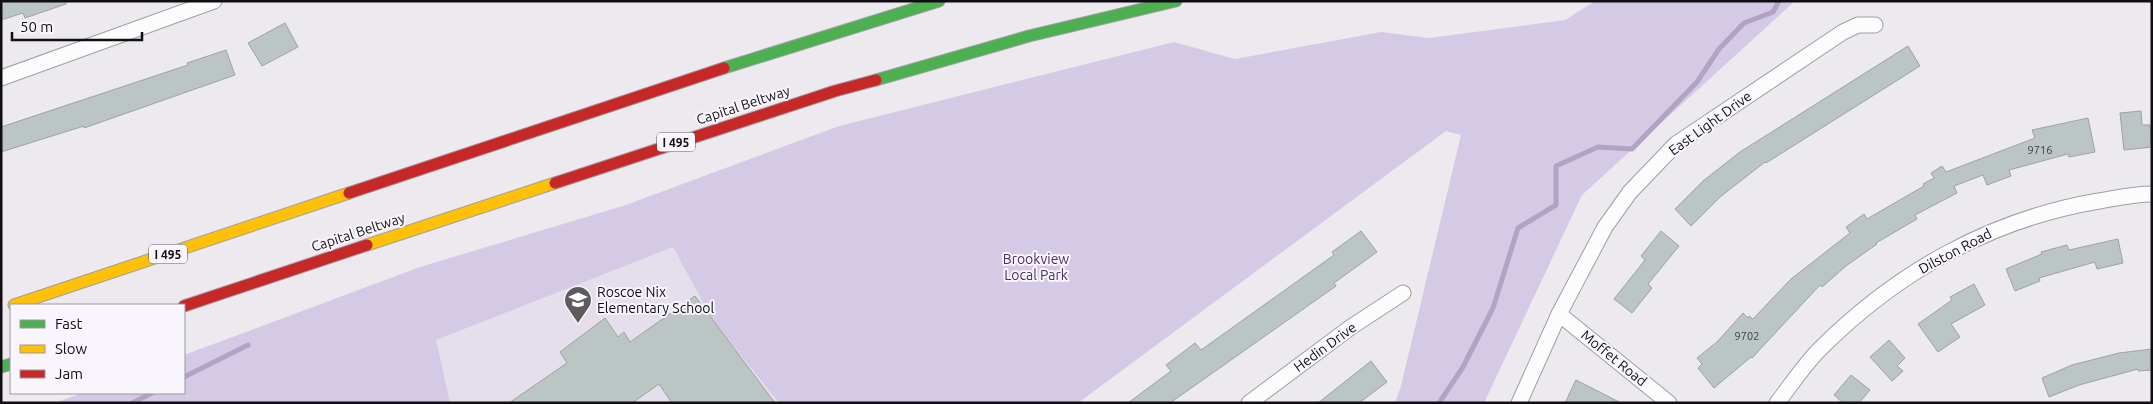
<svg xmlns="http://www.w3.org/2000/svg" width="2153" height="404" font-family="Ubuntu,sans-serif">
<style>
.built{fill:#e4dfeb}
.green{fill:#d5cae5}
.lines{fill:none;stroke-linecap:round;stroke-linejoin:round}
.stream{stroke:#b2a3c4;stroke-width:5}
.building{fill:#bbc5c3;stroke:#a0a1a2}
.street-casing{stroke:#a09ea3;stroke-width:17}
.fast-casing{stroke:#a09ea3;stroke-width:13}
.slow-casing{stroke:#a09ea3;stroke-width:13}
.jam-casing{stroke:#a09ea3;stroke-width:13}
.street{stroke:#fcfcfd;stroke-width:15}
.fast{stroke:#4caf50;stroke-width:11}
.slow{stroke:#ffc107;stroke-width:11}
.jam{stroke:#c62828;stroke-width:11}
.labels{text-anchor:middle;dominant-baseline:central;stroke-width:4;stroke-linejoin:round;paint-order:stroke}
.number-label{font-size:11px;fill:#3b3c3e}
.shield{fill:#f8f5fd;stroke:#565358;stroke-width:1}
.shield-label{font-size:12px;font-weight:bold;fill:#100e12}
.street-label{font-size:14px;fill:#100e12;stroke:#f8f5fd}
.park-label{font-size:14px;fill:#492d65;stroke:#f8f5fd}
.poi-label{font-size:14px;fill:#100e12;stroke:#f8f5fd;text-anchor:start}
</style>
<rect width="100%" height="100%" fill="#eceaef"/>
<path class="built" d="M672,244L712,319L779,403H445L424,330Z"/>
<path class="green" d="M1595,1H1795L1582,195L1484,403H1395L1401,386L1461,135L1446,131L1078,403H779L712,319L673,247L436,340L450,403H55L82,393H184V355L420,267L626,205L839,126L1174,42L1235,59L1381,32L1429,38L1565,20Z"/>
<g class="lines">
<g class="stream">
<path d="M184,377L248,345"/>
<path d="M132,403L152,393"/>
<path d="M1439,403L1463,367L1493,308L1518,228L1556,205V166L1598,147L1632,149L1697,82L1719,49L1744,23L1773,12L1779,1"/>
</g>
</g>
<g class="building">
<path d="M1,1H66V4L25,18L23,13L1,20Z"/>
<path d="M285,23L298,47L262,66L248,43Z"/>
<path d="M1908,46L1920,66L1766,163L1765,162L1720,197L1691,226L1675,209L1703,181L1740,152Z"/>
<path d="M226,50L235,75L84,128V126L1,152V127L188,65L187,63Z"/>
<path d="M2141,111L2142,125H2150L2152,147L2124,150L2120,113Z"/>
<path d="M2088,118L2095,152L2069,157L2068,154L2009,170L2011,176L1987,185L1983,175L1954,186L1957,193L1915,215L1917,219L1876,243L1877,244L1846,266L1822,287L1820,285L1752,358L1751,357L1714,388L1698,368L1702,364L1697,358L1717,342L1743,313L1748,318L1749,316L1753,319L1791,279L1850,233L1846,227L1864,214L1867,219L1924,186L1923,184L1934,178L1931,173L1942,166L1946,172L2035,138L2032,130Z"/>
<path d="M1361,231L1377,252L1334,283L1336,286L1170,403H1128L1171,371L1166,365L1195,343L1201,350L1334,255L1332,252Z"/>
<path d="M1661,231L1679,246L1648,284L1652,288L1632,313L1614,299L1645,260L1641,256Z"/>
<path d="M2118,239L2123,263L2097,269L2095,262L2039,278L2040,281L2015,291L2006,269L2042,254L2041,252L2067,245L2069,250Z"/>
<path d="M1974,284L1985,305L1951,324L1960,337L1938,352L1918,324L1952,300L1950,297Z"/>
<path d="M695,296L775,403H672L659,384L632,403H509L567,363L560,352L605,318L618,337L624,332L630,342Z"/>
<path d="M1889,340L1905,358L1897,366L1903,371L1892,381L1870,357Z"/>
<path d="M2152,349V370L2138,371V369L2079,385L2049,397L2042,378L2072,365L2119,353Z"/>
<path d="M1371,361L1387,382L1359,403H1318Z"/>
<path d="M1851,375L1870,390L1859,403H1843L1834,395Z"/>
<path d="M1576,380L1621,403H1565Z"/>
</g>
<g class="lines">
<defs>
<g id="street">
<path d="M1,78L214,1"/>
<path d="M1559,314L1669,403"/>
<path d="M1249,403L1351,327L1403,293"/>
<path d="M1519,403L1559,314L1605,227L1630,192L1676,144L1843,32L1858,25H1875"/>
<path d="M1777,403C1791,385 1804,365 1820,349C1897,272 1991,219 2099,201C2117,198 2134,194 2152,194"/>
</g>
<g id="fast">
<path d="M724,68L939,1"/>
<path d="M876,80L1029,36L1176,1"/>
<path d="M1,367L11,364"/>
</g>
<g id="slow">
<path d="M367,245L555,183"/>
<path d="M14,305L349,193"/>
</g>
<g id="jam">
<path d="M555,183L835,91L876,80"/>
<path d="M349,193L724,68"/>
<path d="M184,306L367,245"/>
</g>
</defs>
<use href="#street" class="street-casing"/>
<use href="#fast" class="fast-casing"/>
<use href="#slow" class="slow-casing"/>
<use href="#jam" class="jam-casing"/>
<use href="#street" class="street"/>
<use href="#fast" class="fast"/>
<use href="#slow" class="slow"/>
<use href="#jam" class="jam"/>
</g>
<defs>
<symbol id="school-pin" viewBox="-11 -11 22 30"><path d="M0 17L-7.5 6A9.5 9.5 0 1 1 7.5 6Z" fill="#5d5b5f" stroke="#f8f5fd"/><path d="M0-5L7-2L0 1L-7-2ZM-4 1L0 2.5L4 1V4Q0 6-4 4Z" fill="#fff"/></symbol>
</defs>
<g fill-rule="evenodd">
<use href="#school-pin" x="562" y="284" width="32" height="43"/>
</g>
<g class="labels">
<g class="number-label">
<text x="2040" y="150">9716</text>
<text x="1747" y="336">9702</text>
</g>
<g class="shield">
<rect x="657" y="132.5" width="38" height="19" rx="4"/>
<rect x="149" y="244.5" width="38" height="19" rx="4"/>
</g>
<g class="shield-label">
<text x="676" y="142">I 495</text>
<text x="168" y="254">I 495</text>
</g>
<g class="street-label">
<text transform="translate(743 105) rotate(-18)">Capital Beltway</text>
<text transform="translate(1710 123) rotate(-36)">East Light Drive</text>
<text transform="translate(358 232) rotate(-18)">Capital Beltway</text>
<text transform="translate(1955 251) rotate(-28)">Dilston Road</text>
<text transform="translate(1325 347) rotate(-36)">Hedin Drive</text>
<text transform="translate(1614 358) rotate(39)">Moffet Road</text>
</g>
<g class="park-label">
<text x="1036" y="259">Brookview<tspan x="1036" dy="16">Local Park</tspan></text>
</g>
<g class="poi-label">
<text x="597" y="292">Roscoe Nix<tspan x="597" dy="16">Elementary School</tspan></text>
</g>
</g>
<rect width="2153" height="404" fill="none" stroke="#100e12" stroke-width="5"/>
<rect x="10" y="304" width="175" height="90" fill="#f8f5fd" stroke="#9b999f"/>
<rect x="20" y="320" width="25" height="8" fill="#4caf50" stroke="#9b999f"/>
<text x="55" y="329" font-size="15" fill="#100e12">Fast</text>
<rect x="20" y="345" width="25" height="8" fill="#ffc107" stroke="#9b999f"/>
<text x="55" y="354" font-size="15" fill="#100e12">Slow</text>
<rect x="20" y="370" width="25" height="8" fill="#c62828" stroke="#9b999f"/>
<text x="55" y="379" font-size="15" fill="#100e12">Jam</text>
<path d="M12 32v8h130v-8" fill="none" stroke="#100e12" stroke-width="2.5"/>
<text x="20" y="32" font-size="15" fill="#100e12" stroke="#f8f5fd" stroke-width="4" paint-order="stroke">50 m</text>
</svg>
